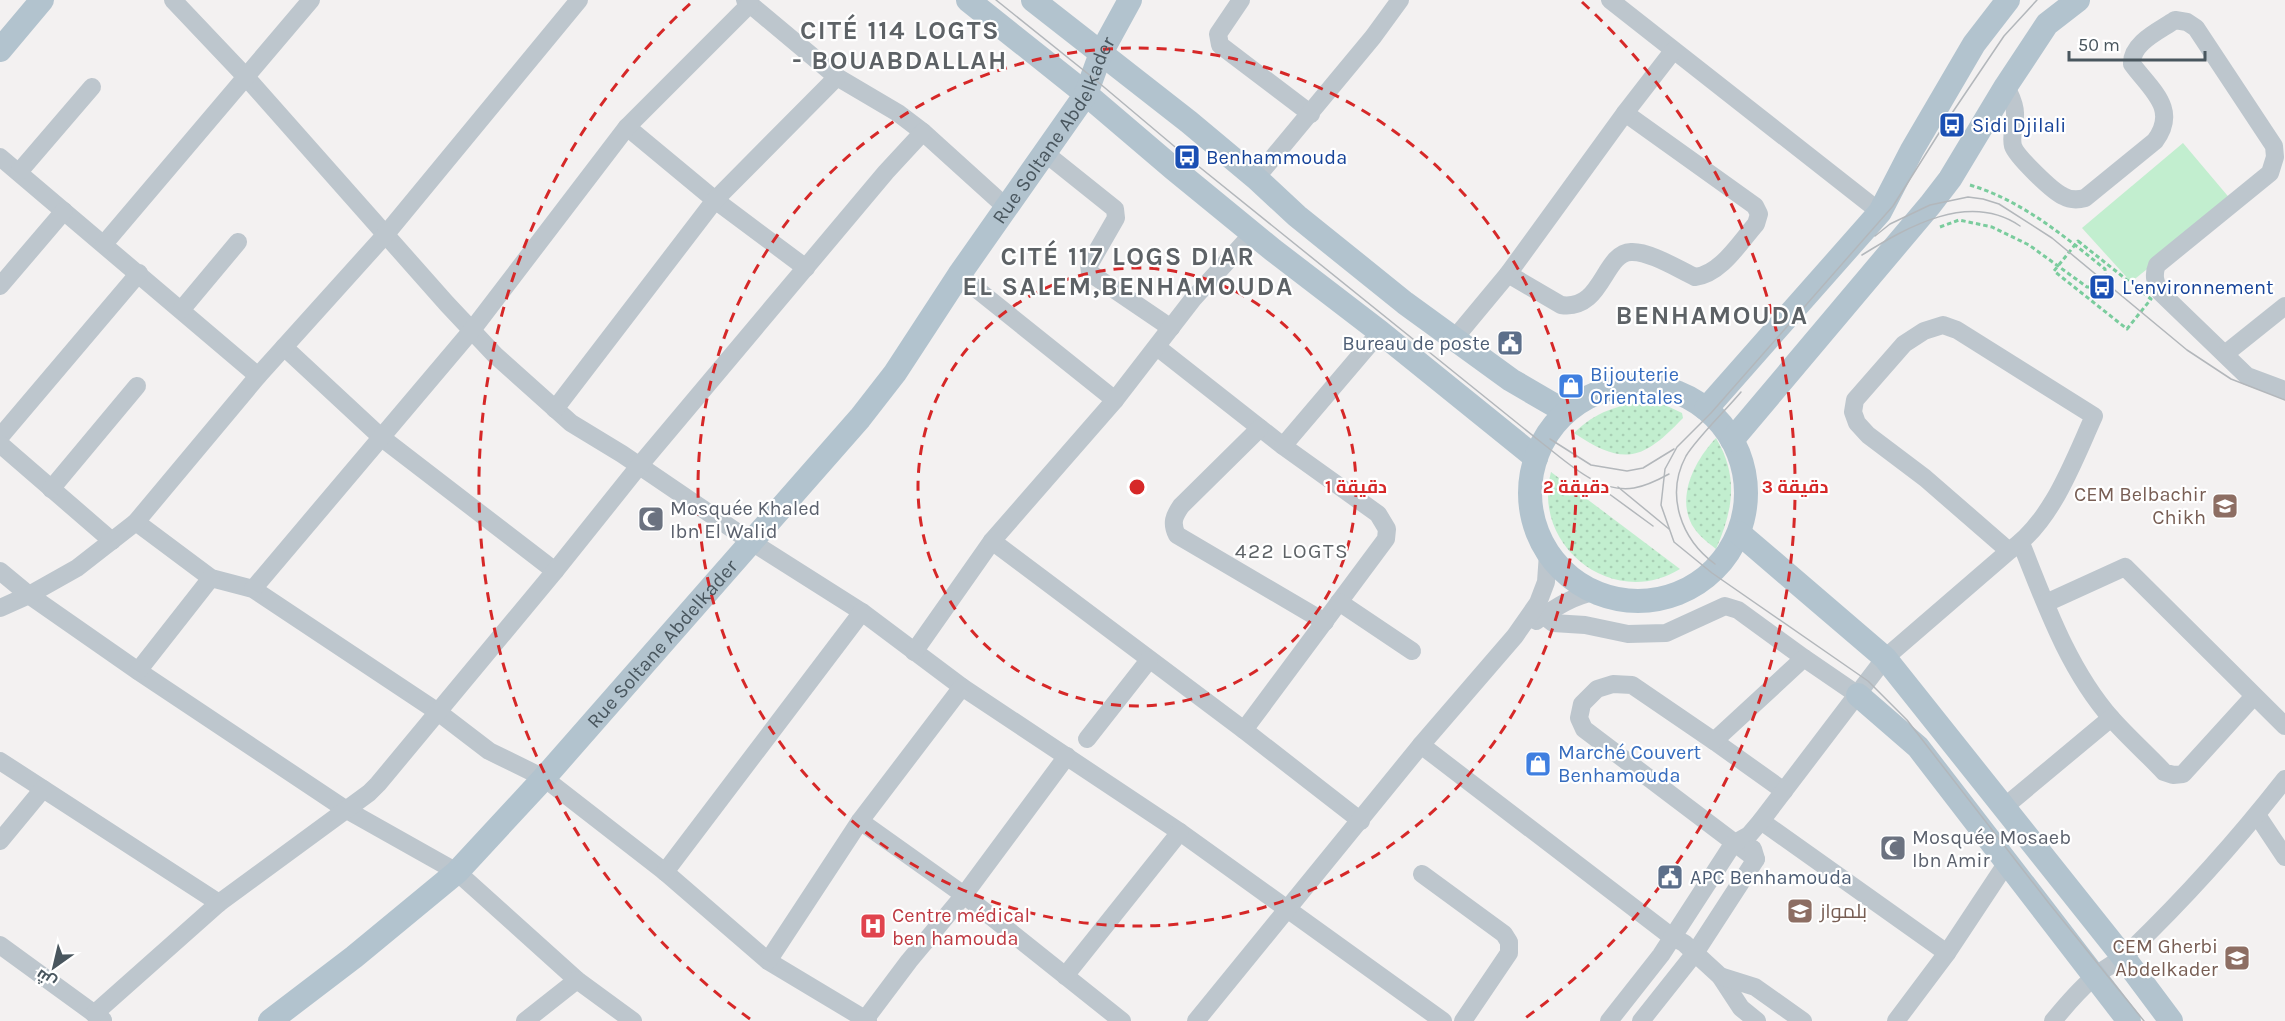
<svg xmlns="http://www.w3.org/2000/svg" width="2285" height="1021" font-family="Karla,Cairo,sans-serif">
<style>
.grass{fill:url(#grass-dots)}
.pitch{fill:#c2eecf}
.lines{fill:none;stroke-linecap:round;stroke-linejoin:round}
.path{stroke:#7acc9d;stroke-width:3;stroke-dasharray:4.5 3;stroke-linecap:butt}
.minor{stroke:#bdc6cd;stroke-width:18}
.major{stroke:#b2c3ce;stroke-width:24}
.tram{stroke:#b3b7bb;stroke-width:1.5}
.ring{fill:none;stroke:#d62828;stroke-width:3;stroke-dasharray:10 8}
.labels{text-anchor:middle;dominant-baseline:central;stroke-width:4.5;stroke-linejoin:round;paint-order:stroke}
.transit-label{font-size:20px;fill:#164399;stroke:#fff;text-anchor:start}
.street-label{font-size:20px;fill:#49565e;stroke:#fff}
.service-label{font-size:20px;fill:#4e5e75;stroke:#fff;text-anchor:end}
.shop-label{font-size:20px;fill:#366cbe;stroke:#fff;text-anchor:start}
.education-label{font-size:20px;fill:#785e54;stroke:#fff;text-anchor:end}
.worship-label{font-size:20px;fill:#5b616d;stroke:#fff;text-anchor:start}
.health-label{font-size:20px;fill:#be3a42;stroke:#fff;text-anchor:start}
.neighbourhood-label{font-size:21px;letter-spacing:1.5px;fill:#5d6266;stroke:#fff}
.district-label{font-size:26px;font-weight:bold;letter-spacing:1.5px;fill:#5d6266;stroke:#fff}
.centre{fill:#d62828;stroke:#fff;stroke-width:3}
.ring-label{font-size:18px;text-anchor:middle;font-weight:bold;fill:#d62828;stroke:#fff;stroke-width:4.5;stroke-linejoin:round;paint-order:stroke}
</style>
<defs>
<pattern id="grass-dots" width="8" height="8" patternUnits="userSpaceOnUse" patternTransform="scale(1.5)"><rect width="8" height="8" fill="#c2eecf"/><path d="M2 2h.1M6 6h.1" fill="none" stroke="#a8ceb4" stroke-width="1.8" stroke-linecap="round"/></pattern>
</defs>
<rect width="100%" height="100%" fill="#f3f1f1"/>
<g class="grass">
<path d="M1648,402L1665,405L1682,413L1683,418C1643,460 1624,467 1574,433C1595,412 1619,404 1648,402Z"/>
<path d="M1716,438C1739,477 1733,510 1716,549C1707,542 1698,535 1692,525C1676,495 1696,459 1716,438Z"/>
<path d="M1551,472L1680,569C1614,610 1531,547 1551,472Z"/>
</g>
<path class="pitch" d="M2183,143L2232,201L2131,282L2082,228Z"/>
<g class="lines">
<g class="path">
<path d="M1970,185C2021,200 2064,236 2105,269L2106,281"/>
<path d="M1940,227L1959,220L1992,227L2029,245L2087,287H2102"/>
<path d="M2078,241L2151,299L2127,329L2054,271Z"/>
</g>
<g class="minor">
<path d="M173,0L246,77L447,304L495,355L571,423L622,454L750,541L862,612L962,687L1180,832L1443,1021"/>
<path d="M745,0L837,77L898,113L923,132L1007,208"/>
<path d="M1241,0L1218,34L1220,45L1311,114"/>
<path d="M1610,0L1880,212"/>
<path d="M2006,86C2010,95 2015,103 2015,113C2016,124 2010,134 2013,146C2016,156 2052,191 2063,196C2070,200 2078,200 2085,198L2155,141C2179,109 2151,90 2132,64C2131,43 2159,31 2175,20L2187,22L2196,28L2274,146L2275,157L2270,173L2157,265C2153,275 2155,282 2160,292L2247,376L2285,390"/>
<path d="M627,127L715,200L806,268"/>
<path d="M1045,153L1115,209L1116,218L1089,265L1090,273L1171,328"/>
<path d="M0,157L258,376"/>
<path d="M19,172L92,87"/>
<path d="M1256,178L1373,37L1400,0"/>
<path d="M104,244L311,0"/>
<path d="M1508,274L1561,305C1603,311 1603,253 1631,252C1649,251 1678,269 1695,277C1721,274 1740,242 1756,224L1759,214L1755,206L1625,113"/>
<path d="M959,275L1115,400"/>
<path d="M0,286L64,211"/>
<path d="M182,309L238,242"/>
<path d="M1454,339L1508,274L1625,113L1673,51"/>
<path d="M284,347L382,438L555,571"/>
<path d="M1157,347L1283,446L1378,514L1387,529L1386,539L1244,730"/>
<path d="M2225,354L2285,306"/>
<path d="M555,409L715,200L837,77"/>
<path d="M1260,428L1181,506C1174,516 1171,523 1177,535L1325,622"/>
<path d="M0,437L139,273"/>
<path d="M0,444L112,541"/>
<path d="M1283,446L1380,332"/>
<path d="M51,489L137,386"/>
<path d="M136,522L211,578L253,589L438,712L489,751L544,778L665,872L768,961L868,1021"/>
<path d="M992,541L1244,730L1361,821"/>
<path d="M2021,543C2045,603 2068,669 2112,719C2128,737 2147,754 2164,772L2173,775L2183,774L2254,696"/>
<path d="M0,571L29,595L138,671L345,809L457,872L577,980L633,1021"/>
<path d="M253,589L472,330L627,127L750,4"/>
<path d="M1339,602L1412,651"/>
<path d="M2046,603L2125,567L2285,726"/>
<path d="M0,608L29,595L77,568L136,522L258,376L386,234L579,0"/>
<path d="M1544,616L1553,623L1585,625L1628,634L1666,633L1725,606L1738,610L1804,658"/>
<path d="M1536,621C1555,608 1572,596 1595,592"/>
<path d="M914,652L992,541L1115,400L1193,299L1253,233"/>
<path d="M138,671L211,578"/>
<path d="M1087,739L1149,660"/>
<path d="M1714,741L1784,791"/>
<path d="M1421,745L1672,937L1684,943L1720,976L1741,1008L1757,1021"/>
<path d="M0,761L219,903"/>
<path d="M2003,808L2111,718"/>
<path d="M2257,815L2285,857"/>
<path d="M860,821L964,895L1122,1021"/>
<path d="M1761,821L1947,953"/>
<path d="M0,841L43,789"/>
<path d="M1756,859L1584,729L1579,718L1582,704L1597,689L1613,684L1632,685L1714,741L1804,658L1858,695"/>
<path d="M665,872L862,612"/>
<path d="M1422,874L1504,934L1509,942V953L1463,1021"/>
<path d="M0,945L103,1020"/>
<path d="M768,961L860,821L962,687"/>
<path d="M1065,976L1180,832"/>
<path d="M1720,976L1755,987L1803,1021"/>
<path d="M94,1014L219,903L369,793L378,784L555,571L639,466L886,172L923,132"/>
<path d="M525,1021L577,980"/>
<path d="M864,1021L909,961L964,895L1067,756"/>
<path d="M1196,1021L1421,745L1515,636L1538,603L1546,582L1548,553"/>
<path d="M1609,1021L1661,955L1733,844L1749,835L1761,821L1885,658L2009,551C2052,522 2073,462 2094,416L1957,330L1943,325L1924,331L1904,344L1855,400L1853,412L1857,423L1868,435L1925,478L2009,551"/>
<path d="M1641,1021L1695,953L1756,859L1753,849"/>
<path d="M1896,1021L1947,953L2008,861"/>
<path d="M2053,1021C2066,1005 2079,990 2094,977C2106,967 2120,961 2131,950C2186,897 2238,839 2285,779"/>
</g>
<g class="major">
<path d="M968,0L1086,94L1174,169L1273,250L1380,332L1536,458"/>
<path d="M1033,0L1189,122L1256,178L1297,216L1405,303L1511,380L1566,412"/>
<path d="M0,50L42,0"/>
<circle cx="1638" cy="493" r="108"/>
<path d="M1706,409L1880,212L1912,150L1974,44L2008,0"/>
<path d="M1732,440L1930,205L1950,179L2006,86L2047,24L2078,0"/>
<path d="M1739,533L1885,658L2124,958L2171,1021"/>
<path d="M1858,695L1918,747L2129,1021"/>
<path id="s1" d="M270,1021L354,957L457,872L544,778L860,418L895,373L959,275L1086,94L1101,53L1130,0"/>
</g>
<g class="tram">
<path d="M996,0L1092,77L1187,157L1542,443C1567,462 1599,494 1634,488C1646,486 1658,480 1669,474"/>
<path d="M2037,0L2004,36L1946,122L1893,206L1711,413L1677,447L1665,469L1661,505L1674,542L1712,573L1868,681L1907,720L2048,902L2144,1021"/>
<path d="M1875,236L1890,224L1930,205L1968,197L1983,199L1999,204L2052,238L2187,350L2231,379L2285,400"/>
<path d="M1862,255C1907,227 1969,191 2020,226"/>
<path d="M1550,439L1591,465L1627,471L1643,468L1674,449"/>
<path d="M1597,485L1653,526"/>
<path d="M1618,487L1669,529"/>
<path d="M1715,564C1681,539 1665,495 1686,456C1697,438 1726,410 1741,392"/>
</g>
</g>
<g class="ring">
<circle cx="1137" cy="487" r="219"/>
<circle cx="1137" cy="487" r="439"/>
<path d="M750 1019A658 658 0 0 1 692 2M1582 2A658 658 0 0 1 1524 1019"/>
</g>
<defs>
<symbol id="bus-square" viewBox="-11 -11 22 22"><rect x="-9" y="-9" width="18" height="18" rx="4" fill="#1a4fb4" stroke="#fff"/><path d="M-5-6H5V4H4V6H2V4H-2V6H-4V4H-5ZM-3.5-4V0h7V-4ZM-3.5 1.2v1.5H-2V1.2ZM2 1.2v1.5H3.5V1.2Z" fill="#fff"/></symbol>
<symbol id="civic-square" viewBox="-11 -11 22 22"><rect x="-9" y="-9" width="18" height="18" rx="4" fill="#5c6f8a" stroke="#fff"/><path d="M-.6-6.5H3V-4.5H.6V-3L4-1V1h2V6H-6V1h2V-1L-.6-3ZM-1.2 2.5V6h2.4V2.5Z" fill="#fff"/></symbol>
<symbol id="shop-square" viewBox="-11 -11 22 22"><rect x="-9" y="-9" width="18" height="18" rx="4" fill="#3f7fe0" stroke="#fff"/><path d="M-5-2.5h2.3a2.7 3.5 0 0 1 5.4 0H5L5.5 6h-11ZM-1.5-2.5h3a1.5 2.3 0 0 0-3 0Z" fill="#fff"/></symbol>
<symbol id="school-square" viewBox="-11 -11 22 22"><rect x="-9" y="-9" width="18" height="18" rx="4" fill="#8d6e63" stroke="#fff"/><path d="M0-5L7-2L0 1L-7-2ZM-4 1L0 2.5L4 1V4Q0 6-4 4Z" fill="#fff"/></symbol>
<symbol id="mosque-square" viewBox="-11 -11 22 22"><rect x="-9" y="-9" width="18" height="18" rx="4" fill="#6b7280" stroke="#fff"/><path d="M3.5-4.9A6 6 0 1 0 3.5 4.9A5 5 0 1 1 3.5-4.9Z" fill="#fff"/></symbol>
<symbol id="hospital-square" viewBox="-11 -11 22 22"><rect x="-9" y="-9" width="18" height="18" rx="4" fill="#e0444e" stroke="#fff"/><path d="M-5-5h3v3.5h4V-5h3V5h-3V1.5h-4V5h-3Z" fill="#fff"/></symbol>
</defs>
<g fill-rule="evenodd">
<use href="#bus-square" x="1937" y="110" width="30" height="30"/>
<use href="#bus-square" x="1172" y="142" width="30" height="30"/>
<use href="#bus-square" x="2087" y="272" width="30" height="30"/>
<use href="#civic-square" x="1495" y="328" width="30" height="30"/>
<use href="#shop-square" x="1556" y="371" width="30" height="30"/>
<use href="#school-square" x="2210" y="491" width="30" height="30"/>
<use href="#mosque-square" x="636" y="504" width="30" height="30"/>
<use href="#shop-square" x="1523" y="749" width="30" height="30"/>
<use href="#mosque-square" x="1878" y="833" width="30" height="30"/>
<use href="#civic-square" x="1655" y="862" width="30" height="30"/>
<use href="#school-square" x="1785" y="896" width="30" height="30"/>
<use href="#hospital-square" x="858" y="911" width="30" height="30"/>
<use href="#school-square" x="2222" y="943" width="30" height="30"/>
</g>
<g class="labels">
<g class="transit-label">
<text x="1972" y="125">Sidi Djilali</text>
<text x="1206" y="157">Benhammouda</text>
<text x="2122" y="287">L'environnement</text>
</g>
<g class="street-label">
<text stroke="none"><textPath href="#s1" startOffset="1194">Rue Soltane Abdelkader</textPath></text>
<text stroke="none"><textPath href="#s1" startOffset="546">Rue Soltane Abdelkader</textPath></text>
</g>
<g class="service-label">
<text x="1490" y="343">Bureau de poste</text>
<text x="1690" y="877" text-anchor="start">APC Benhamouda</text>
</g>
<g class="shop-label">
<text x="1590" y="374">Bijouterie<tspan x="1590" dy="23">Orientales</tspan></text>
<text x="1558" y="752">Marché Couvert<tspan x="1558" dy="23">Benhamouda</tspan></text>
</g>
<g class="education-label">
<text x="2206" y="494">CEM Belbachir<tspan x="2206" dy="23">Chikh</tspan></text>
<text x="1820" y="911" text-anchor="start">بلمواز</text>
<text x="2218" y="946">CEM Gherbi<tspan x="2218" dy="23">Abdelkader</tspan></text>
</g>
<g class="worship-label">
<text x="670" y="508">Mosquée Khaled<tspan x="670" dy="23">Ibn El Walid</tspan></text>
<text x="1912" y="837">Mosquée Mosaeb<tspan x="1912" dy="23">Ibn Amir</tspan></text>
</g>
<g class="health-label">
<text x="892" y="915">Centre médical<tspan x="892" dy="23">ben hamouda</tspan></text>
</g>
<g class="neighbourhood-label">
<text x="1292" y="551">422 LOGTS</text>
</g>
<g class="district-label">
<text x="900" y="30">CITÉ 114 LOGTS<tspan x="900" dy="30">- BOUABDALLAH</tspan></text>
<text x="1128" y="256">CITÉ 117 LOGS DIAR<tspan x="1128" dy="30">EL SALEM,BENHAMOUDA</tspan></text>
<text x="1712" y="315">BENHAMOUDA</text>
</g>
</g>
<circle cx="1137" cy="487" r="9" class="centre"/>
<g class="ring-label">
<text x="1356" y="493">1 دقيقة</text>
<text x="1576" y="493">2 دقيقة</text>
<text x="1795" y="493">3 دقيقة</text>
</g>
<g transform="translate(54 967) rotate(214)" stroke="#ffffff" stroke-width="4.5" paint-order="stroke">
<path d="M0-4.5L10 22L0 15L-10 22Z" fill="#49565e"/>
<text y="-9" font-size="16" font-weight="bold" text-anchor="middle" fill="#49565e">ش</text>
</g>
<path d="M2069 51v9h136v-9" fill="none" stroke="#49565e" stroke-width="3"/>
<text x="2078" y="51" font-size="18" fill="#49565e" stroke="#ffffff" stroke-width="4.5" paint-order="stroke">50 m</text>
</svg>
